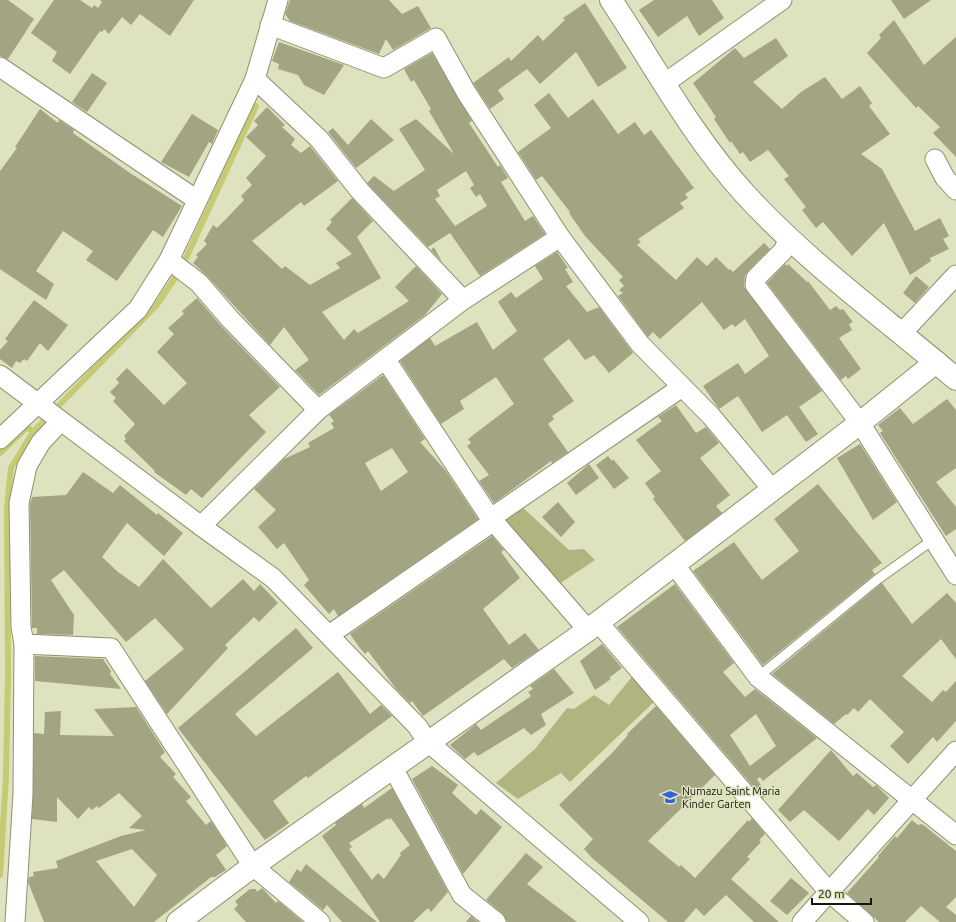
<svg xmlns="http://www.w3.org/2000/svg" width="956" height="922" font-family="Ubuntu,sans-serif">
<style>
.green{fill:#b0b47f}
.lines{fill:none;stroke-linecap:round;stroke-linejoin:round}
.stream{stroke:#c5ca73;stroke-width:6}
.building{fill:#a2a482;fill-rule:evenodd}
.service-casing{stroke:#8e9170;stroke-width:11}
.minor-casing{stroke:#8e9170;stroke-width:21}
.tertiary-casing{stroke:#8e9170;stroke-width:24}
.service{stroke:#fff;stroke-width:9}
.minor{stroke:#fff;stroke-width:19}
.tertiary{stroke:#fff;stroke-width:22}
.labels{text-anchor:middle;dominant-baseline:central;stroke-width:3;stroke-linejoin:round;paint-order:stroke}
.poi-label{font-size:11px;fill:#16170a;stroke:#dfe2be;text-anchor:start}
</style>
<rect width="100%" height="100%" fill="#dfe2be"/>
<g class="green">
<path d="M522,507L569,550L584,549L595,560L559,584L500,523Z"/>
<path d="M635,673L657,699L570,782L561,773L518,799L496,783L535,749L567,708L574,709L594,695L609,705Z"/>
</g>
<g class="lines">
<g class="stream">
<path d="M0,453L27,427L33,432L156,306L181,269L256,106"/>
<path d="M0,875L6,777L8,674L7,508L11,468L33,432"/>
</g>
</g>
<g class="building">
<path d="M0,0H8L34,19L8,59L0,56Z"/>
<path d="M54,0H80L92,8L94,5L98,8L102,2L100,0H194L170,36L140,14L131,25L122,17L109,34L104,29L102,32L100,31L70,74L52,61L57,52L31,33Z"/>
<path d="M290,0H389L402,14L418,6L431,28L393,50L386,39L379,54L290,21L285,14Z"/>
<path d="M654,0H712L724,18L699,36L687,16L658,37L639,10Z"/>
<path d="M891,0H931L904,19Z"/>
<path d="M585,3L627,68L598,87L576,52L540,84L527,69L498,90L504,99L490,109L473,83L509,57L511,61L538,35L543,41L565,20L563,18Z"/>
<path d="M894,20L924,65L956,37V157L933,133L940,127L918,106L916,108L867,53L881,38L879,35Z"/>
<path d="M776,38L788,56L753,82L782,109L801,92L825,77L842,99L860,86L872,103L869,106L890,134L861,154L882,169L915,231L940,218L949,236L943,239L949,249L930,258L931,261L910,275L884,223L852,256L823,222L816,228L802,210L806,207L784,179L789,176L768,150L750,162L743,152L740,154L731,141L730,143L714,119L716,117L693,83L735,48L744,58Z"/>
<path d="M279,42L344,65L324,95L304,85L298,75L278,69L279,64L272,61Z"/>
<path d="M432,53L472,121L469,123L498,167L500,165L508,178L501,182L525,221L533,216L545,234L480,276L450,233L428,247L367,183L374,176L394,191L425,170L399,129L416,119L454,154L429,111L431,109L414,80L411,82L404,69ZM466,171L474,185L470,188L476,197L480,194L487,206L455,226L435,199L440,196L437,190Z"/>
<path d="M92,73L107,83L87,112L72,102Z"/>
<path d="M549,93L568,118L593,99L618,134L635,122L644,135L651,130L694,188L685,194L688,198L680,203L684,208L638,239L641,242L637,245L676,280L697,257L707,266L716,257L729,270L730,269L733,272L764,243L770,249L748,271L745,276L744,287L822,391L799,407L818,434L806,442L787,415L762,432L738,396L719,409L703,386L738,363L745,374L769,356L745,319L735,327L732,324L724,330L702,302L660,339L653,332L648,337L618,296L623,293L619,290L624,286L619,280L623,277L585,236L569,213L570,212L542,176L536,180L518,152L551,128L534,105Z"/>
<path d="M267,107L285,125L282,127L295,139L291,145L301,153L310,146L338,181L304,206L301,202L252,241L282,269L285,266L310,285L340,268L336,263L352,254L326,229L332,222L330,220L352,198L373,221L357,237L381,278L322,312L344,340L354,329L358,333L409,301L395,287L416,266L442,294L425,315L319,395L295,370L309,360L284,327L270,345L207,276L193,263L198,257L196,255L207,244L204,241L213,225L217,228L225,220L244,200L241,196L252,185L246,178L266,156L246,137L258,125L254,121Z"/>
<path d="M40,109L58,123L59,120L74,130L73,133L130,173L182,206L163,237L153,230L117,281L86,260L93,251L63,231L36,271L54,284L46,300L0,269V171L17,148L15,147Z"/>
<path d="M192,114L218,130L213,141L212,144L209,142L189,177L161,162Z"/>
<path d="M371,119L394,140L356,168L328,132L333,128L348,145Z"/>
<path d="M434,247L442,262L431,250Z"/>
<path d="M557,252L568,268L565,269L573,282L566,286L587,312L599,307L633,353L609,373L594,355L585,360L569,339L543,359L574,401L552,416L554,419L548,424L568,452L552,463L551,461L494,503L479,481L489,475L467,446L471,443L468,439L514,404L496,377L460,401L464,409L441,424L400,361L430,338L435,346L477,322L493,350L517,331L498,302L511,292L516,298L543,279L535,266Z"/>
<path d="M785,264L787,266L788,264L807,282L808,281L830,310L836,306L840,310L843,309L853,322L849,324L852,330L839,338L861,369L848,379L846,376L841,380L767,283Z"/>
<path d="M916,276L929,287L915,303L903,293Z"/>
<path d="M197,298L222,327L280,387L249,415L266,432L202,498L191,489L186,495L154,472L155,471L124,441L126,439L124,436L135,424L113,401L116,398L110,392L119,383L116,379L127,368L164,405L187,383L157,352L174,334L168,328L184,314L182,311Z"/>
<path d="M34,300L68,325L48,351L40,343L27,361L24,359L20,363L16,361L12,368L0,359V350L8,341L5,339Z"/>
<path d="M383,375L425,439L420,442L446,471L478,519L338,616L334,609L329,614L304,585L309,580L284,543L277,549L258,527L276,510L254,489L284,459L310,447L308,443L334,428L331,423L334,421L329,415ZM392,448L408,472L381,491L365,463Z"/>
<path d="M947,399L956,410V468L936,482L956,507V529L946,536L880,433L883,431L878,425L900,408L913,424Z"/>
<path d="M676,405L696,433L706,427L719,443L700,458L730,495L716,506L722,513L685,541L653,499L655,497L645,483L661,471L636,440L662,421L658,417Z"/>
<path d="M860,444L897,502L873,520L837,458Z"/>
<path d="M608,456L612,461L613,459L629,478L614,489L596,465Z"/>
<path d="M589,464L599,478L576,495L567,483Z"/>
<path d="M83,472L113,493L120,485L157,515L158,513L183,533L164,556L127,523L102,557L118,572L139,587L163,559L211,608L243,579L254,591L260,584L278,603L259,622L254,617L225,645L228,648L167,714L145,681L184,649L155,618L126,642L64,570L51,580L74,615L73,635L37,634V628H32L30,504L32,497L66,495Z"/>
<path d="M818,484L882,563L872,570L875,574L763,665L693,571L734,542L762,580L799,551L774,519Z"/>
<path d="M558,502L575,522L561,537L542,517Z"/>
<path d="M492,536L504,550L501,552L520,578L483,609L509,645L525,633L539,650L512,668L504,659L423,716L412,701L410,703L397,690L368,651L365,654L359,647L350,634Z"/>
<path d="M882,583L912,624L947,593L956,603V659L941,639L902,676L932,702L943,690L946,692L956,681V721L937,742L933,737L908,764L890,746L904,732L870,699L858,712L854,708L847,715L846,714L834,724L772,674Z"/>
<path d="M675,584L734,663L723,672L745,697L755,689L817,738L763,781L760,777L757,779L767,795L763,798L617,627ZM756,714L776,746L750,766L730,735Z"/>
<path d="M296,628L313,648L235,714L256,736L338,672L370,714L381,705L392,716L308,778L306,776L273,801L289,823L265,840L178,728Z"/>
<path d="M602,644L622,668L609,678L611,679L595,690L580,661Z"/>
<path d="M35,656L103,659L111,671L110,674L121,689L35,681Z"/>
<path d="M554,669L574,693L541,714L546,725L531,735L524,728L478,756L474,752L465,759L450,745L476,724L481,730L531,696L528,692L533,689L530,686Z"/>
<path d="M656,706L715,775L648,841L679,867L681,865L695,878L748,820L749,822L752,818L765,834L759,840L761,842L747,857L750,859L731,879L779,922H754L726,895L704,916L696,908L684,922H668L592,858L584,849L593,839L559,805L613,752L628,735L627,734Z"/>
<path d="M136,707L165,752L160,757L176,774L173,777L191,797L186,801L206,825L211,821L227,846L216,855L226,870L215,877H211L154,922H44L28,882L29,877L34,876L33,872L58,868L56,861L121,836L146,830L129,828L142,816L119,793L99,808L97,806L92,810L89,807L78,819L57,797V822L32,819L34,733L44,734L45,712L61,711L60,735L114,736L94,709ZM132,849L157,875L134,907L96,861Z"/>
<path d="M831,750L853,776L857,773L873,787L876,785L889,798L874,815L868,809L839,841L804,810L790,822L778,810Z"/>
<path d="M432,766L458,785L452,793L476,815L481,809L502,827L463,874L412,779Z"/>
<path d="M392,788L448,892L431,912L428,908L413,922H380L322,836L336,825L335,823L362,804L364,808ZM388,818L389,820L391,818L410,845L400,853L401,855L384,879L378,873L372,880L349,849L352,847L349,843Z"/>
<path d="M912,820L918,825L922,824L956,851V897L946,907L956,915V922H940L921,906L905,922H879L847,893L879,857L878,856L895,836L897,838Z"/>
<path d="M526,853L543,867L527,884L577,922H507L503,914L486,900Z"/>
<path d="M306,864L377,922H342L327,905L323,910L289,882L297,869L301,872Z"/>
<path d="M791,878L809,893L787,915L770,901Z"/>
<path d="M262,888L276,903L278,901L303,922H246L234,909L238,905L235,901L250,889H256L257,892Z"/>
<path d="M471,916L478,922H466Z"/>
</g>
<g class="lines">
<defs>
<path id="service" d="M758,677L878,579L934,539"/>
<g id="minor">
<path d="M270,25L384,68L436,38L466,92L560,237L640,344L711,416L772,489"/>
<path d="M0,67L197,200"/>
<path d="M255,79L319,139L360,191L463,300"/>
<path d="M665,83L782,0"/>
<path d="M935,159L945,178L956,190"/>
<path d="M789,239L783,251L756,278L755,285L860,423L956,575"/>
<path d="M169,260L199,283L230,319L318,410"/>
<path d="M901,334L956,275"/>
<path d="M386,360L489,516L588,630"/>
<path d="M0,375L201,526L273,578L417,726L428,742L639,922"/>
<path d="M0,439L138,309L169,260L255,79L278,0"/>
<path d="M491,518L682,387"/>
<path d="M201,526L318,410L463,300L560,237"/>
<path d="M674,564L758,677L956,835"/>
<path d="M598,622L829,892L864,922"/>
<path d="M329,635L494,521"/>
<path d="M24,644L111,648L253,866L320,922"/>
<path d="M393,768L462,895L496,922"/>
<path d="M15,922L23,794L24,644L21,627L19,503L27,466L41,442L61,421"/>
<path d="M802,922L956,751"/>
</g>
<g id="tertiary">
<path d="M611,0C654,65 692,136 745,194C808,263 885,318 956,379"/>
<path d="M178,922L253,866L588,630L860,423L936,362"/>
</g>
</defs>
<use href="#service" class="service-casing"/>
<use href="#minor" class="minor-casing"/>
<use href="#tertiary" class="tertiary-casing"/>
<use href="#service" class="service"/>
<use href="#minor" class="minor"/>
<use href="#tertiary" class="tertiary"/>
</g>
<defs>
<symbol id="school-bare" viewBox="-9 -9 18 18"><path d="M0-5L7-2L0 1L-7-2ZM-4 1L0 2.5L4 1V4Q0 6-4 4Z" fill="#3163d2" stroke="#dfe2be" stroke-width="2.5" paint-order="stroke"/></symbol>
</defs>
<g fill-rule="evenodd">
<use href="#school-bare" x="659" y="786" width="22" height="22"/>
</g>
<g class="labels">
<g class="poi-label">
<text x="682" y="791">Numazu Saint Maria<tspan x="682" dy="13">Kinder Garten</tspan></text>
</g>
</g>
<path d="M812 898v6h59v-6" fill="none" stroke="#16170a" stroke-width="2"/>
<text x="818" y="898" font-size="12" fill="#16170a" stroke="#dfe2be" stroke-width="3" paint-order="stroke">20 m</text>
</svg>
